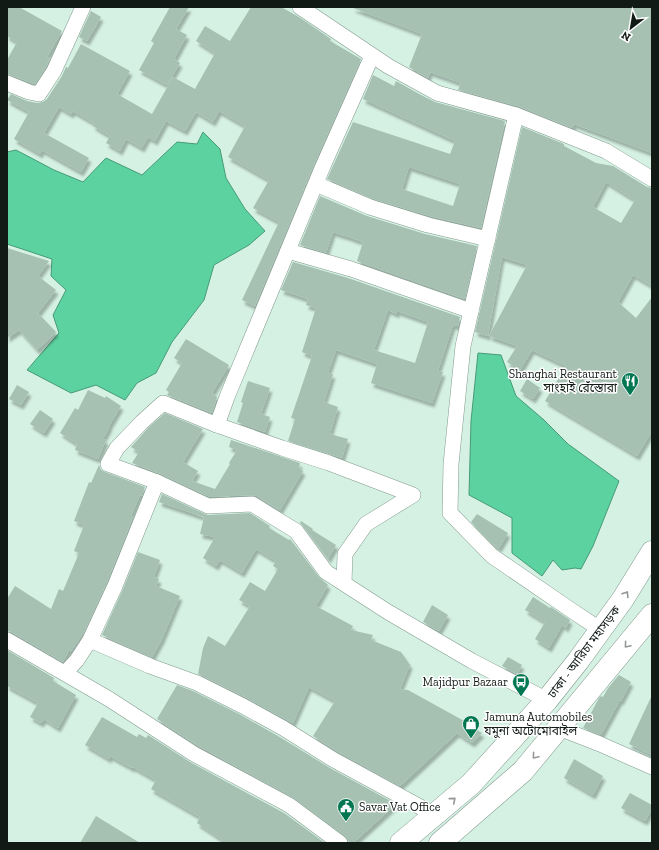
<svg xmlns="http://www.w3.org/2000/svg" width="659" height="850" font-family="'Zilla Slab','Noto Sans Bengali',serif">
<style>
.water{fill:#5cd2a0;stroke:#469b76}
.building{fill:#a6c0b2;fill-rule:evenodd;filter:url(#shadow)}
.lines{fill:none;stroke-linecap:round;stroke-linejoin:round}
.minor-casing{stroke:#829b8e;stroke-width:16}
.highway-casing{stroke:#829b8e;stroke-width:23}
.minor{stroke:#fff;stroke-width:15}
.highway{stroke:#fff;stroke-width:22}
.oneway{stroke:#949896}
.labels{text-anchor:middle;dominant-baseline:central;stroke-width:3;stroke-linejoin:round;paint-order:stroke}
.poi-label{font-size:12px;fill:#111a15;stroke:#fff;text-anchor:end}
.street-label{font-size:12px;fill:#111a15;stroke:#fff}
</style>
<defs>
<filter id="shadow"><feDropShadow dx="2.5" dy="4.5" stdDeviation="1" flood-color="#0004"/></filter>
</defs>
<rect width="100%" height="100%" fill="#d5f1e3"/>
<g class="water">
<path d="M203,132L220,149L226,178L245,209L265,231L249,245L214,265L204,300L172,342L156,373L137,383L125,400L96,385L71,393L27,370L59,333L53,315L66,290L51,276L52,259L7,244V152L16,150L54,170L83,182L106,158L142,175L177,142L197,144Z"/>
<path d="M478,353L501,355L516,396L544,420L568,444L619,481L593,546L581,569L575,568L562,570L553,560L542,576L512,553V518L469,495L471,421Z"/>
</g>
<g class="building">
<path d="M7,7H19L62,31L47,57L50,58L46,67L35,84L7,74V60L17,42L7,36Z"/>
<path d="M170,7H189L176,29L187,35L174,59L180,63L167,85L139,70L154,43L151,41Z"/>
<path d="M251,7H281L299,17L331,39L330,41L361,59L315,162L255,306L242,300L279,222L253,208L269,180L228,157L245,126L219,111L213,122L196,112L185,131L166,121L155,141L148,137L142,148L126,139L120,151L106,143L110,136L93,126L94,123L73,111L71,114L59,107L44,133L89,158L81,172L42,150L40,154L14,139L29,112L7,100L11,94L27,101L37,103L43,102L47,99L62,76L66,67L68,68L81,44L130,71L117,94L152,114L173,77L195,89L215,53L196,41L205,26L230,41Z"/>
<path d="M353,7H652V153L574,124L572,128L518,106L458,90L461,83L430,72L428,78L409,67L422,34L353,8Z"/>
<path d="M91,11L101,17L87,41L79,37Z"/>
<path d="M373,75L394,86L396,81L421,95L435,102L505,121L481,228L430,216L373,199L327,179L353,122L450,154L455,141L363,99ZM409,167L460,184L453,206L402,189Z"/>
<path d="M522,127L564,144V146L596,163L613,166L647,187L652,188V286L633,275L618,302L636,318L652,297V431L637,456L545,401L566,366L532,350L520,370L507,362L517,346L489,336L527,265L502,257L488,336L475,332ZM606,182L635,200L621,223L593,207Z"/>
<path d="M320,196L367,216L425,234L477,246L465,299L357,261L363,242L349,237L333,232L326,253L300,245Z"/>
<path d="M7,248L49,261L38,276L56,290L38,313L56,332L37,350L19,330L7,338Z"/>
<path d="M293,262L348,278L460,317L458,326L453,325L438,371L443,372L432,403L371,383L377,364L336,350L328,373L333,374L324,402L338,407L330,434L348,439L342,458L288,441L295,419L291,418L312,356L302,352L316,308L306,305L308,299L281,290ZM388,310L397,314V311L428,322L415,363L374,350Z"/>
<path d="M186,339L229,365L212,393L217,397L212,413L167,395L169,392L166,390L182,363L174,358Z"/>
<path d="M527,379L540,388L533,399L520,391Z"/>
<path d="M248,381L270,388L261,414L270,417L265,432L237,422L243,403L241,402Z"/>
<path d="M17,385L29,392L21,405L9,399Z"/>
<path d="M88,390L105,398L106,396L121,406L109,426H110L103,439L106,440L98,459L75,450L77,444L60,433L75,408L78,410Z"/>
<path d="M40,410L53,419L44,433L30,424Z"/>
<path d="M165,413L203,429L183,462L198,471L192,481L215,489L230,464L229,463L237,450L229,447L231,440L300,463L299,468L303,471L280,510L257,496L252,495L210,497L161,474L132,463L139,452L131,447L148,428Z"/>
<path d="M99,465L101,470L105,472L145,487L142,496L140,495L131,516H133L128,530L107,582L84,632L71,651L69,650L63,662L12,632L7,631V599L15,586L51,609L59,589L63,591L79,553L74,551L84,525L74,521L89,482L91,483Z"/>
<path d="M162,494L205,514L208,515L250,513L270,526L269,528L289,540L290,539L319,577L328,585L316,606L353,626L351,630L373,635L371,640L401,652L410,665L400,689L408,690L466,722L465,723L482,733L472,743L457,733L400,786L339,752L313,736L335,701L309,687L293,723L247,698L198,674L203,648L208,636L225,646L250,606L239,600L250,582L265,591L278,569L273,566L276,561L256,549L242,573L220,560L216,566L203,558L215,537L200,534L204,517L159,502Z"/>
<path d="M477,514L508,533L499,548L493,544L471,522Z"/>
<path d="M301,521L313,529L312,530L336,545L328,559L303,526L300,523Z"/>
<path d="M138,552L160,560L154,577L159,579L156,586L180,596L162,639L152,657L102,635L123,589Z"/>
<path d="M533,597L550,608L551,607L570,620L566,628L562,625L549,648L535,639L545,622L525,610Z"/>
<path d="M432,605L448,615L439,631L423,622Z"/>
<path d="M7,650L54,678L53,681L76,695L58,728L44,719L41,723L30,717L38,703L7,686Z"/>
<path d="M508,657L522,665L517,674L502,666Z"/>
<path d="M619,675L631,682L621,701L620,700L601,735L583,728L599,698L601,696L603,697L608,688Z"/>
<path d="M177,685L193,691L239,714L278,736L330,768L396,804L353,843H349L348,839L345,836L294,798L199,746L157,719Z"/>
<path d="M652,695V755L629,744Z"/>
<path d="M102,717L137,737L139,734L146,738L148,735L190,762L284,813L325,843H227L197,823L200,817L151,789L156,780L133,767L132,768L110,756L109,759L85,745Z"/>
<path d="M574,759L603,776L593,795L564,778Z"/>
<path d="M630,793L652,805V809L645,821L621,808Z"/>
<path d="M96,816L140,843H80Z"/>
</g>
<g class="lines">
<defs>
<g id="minor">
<path d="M300,7L388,66L437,93L516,115L606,151L652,179"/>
<path d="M7,83L29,92L39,94L54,71L83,7"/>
<path d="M516,115L463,346L451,464L450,513L492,556L571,610L601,630"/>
<path d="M316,184L370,207L428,225L488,239"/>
<path d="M288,251L351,269L471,311"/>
<path d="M217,425L282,448L329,463L413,495L366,524L345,554L344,583"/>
<path d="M157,482L108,464L117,448L142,422L163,403L217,425L227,397L323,166L372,56"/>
<path d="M7,640L109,699L194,754L289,805L340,843"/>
<path d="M90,640L150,666L197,683L243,706L283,728L334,760L435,815"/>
<path d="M65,673L77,660L90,640L115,586L157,482L208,506L252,504L296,531L326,572L388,612L472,661L547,700"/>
<path d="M559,728L600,744L652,767"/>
</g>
<g id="highway">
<path d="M401,843L471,784L547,700L578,661L623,599L652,552"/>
<path d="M440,843L523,771L652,615"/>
</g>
</defs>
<use href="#minor" class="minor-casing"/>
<use href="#highway" class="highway-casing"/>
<use href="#minor" class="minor"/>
<use href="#highway" class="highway"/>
</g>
<defs><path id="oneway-chevron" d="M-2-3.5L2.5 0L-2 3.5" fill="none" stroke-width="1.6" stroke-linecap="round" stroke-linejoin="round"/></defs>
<g class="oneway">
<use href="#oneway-chevron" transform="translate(626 594) rotate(-58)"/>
<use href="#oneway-chevron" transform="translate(627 645) rotate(130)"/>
<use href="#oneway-chevron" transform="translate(535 756) rotate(130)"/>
<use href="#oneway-chevron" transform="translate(453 800) rotate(-40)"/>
</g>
<defs>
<symbol id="restaurant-pin" viewBox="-11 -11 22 30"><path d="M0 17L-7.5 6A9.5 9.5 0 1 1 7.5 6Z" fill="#007651" stroke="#fff"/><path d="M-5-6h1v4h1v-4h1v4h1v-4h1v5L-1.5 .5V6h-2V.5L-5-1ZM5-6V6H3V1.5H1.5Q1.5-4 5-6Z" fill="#fff"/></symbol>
<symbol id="bus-pin" viewBox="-11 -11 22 30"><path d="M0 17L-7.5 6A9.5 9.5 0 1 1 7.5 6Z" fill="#007651" stroke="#fff"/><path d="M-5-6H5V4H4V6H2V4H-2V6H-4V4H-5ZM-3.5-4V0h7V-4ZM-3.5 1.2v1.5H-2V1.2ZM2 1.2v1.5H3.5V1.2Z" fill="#fff"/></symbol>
<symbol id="shop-pin" viewBox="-11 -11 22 30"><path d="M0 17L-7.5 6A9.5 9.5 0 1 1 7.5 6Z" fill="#007651" stroke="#fff"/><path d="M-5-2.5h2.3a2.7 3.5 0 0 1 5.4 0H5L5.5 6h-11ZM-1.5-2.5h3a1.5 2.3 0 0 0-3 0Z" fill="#fff"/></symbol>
<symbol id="civic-pin" viewBox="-11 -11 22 30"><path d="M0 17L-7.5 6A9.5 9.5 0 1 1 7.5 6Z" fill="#007651" stroke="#fff"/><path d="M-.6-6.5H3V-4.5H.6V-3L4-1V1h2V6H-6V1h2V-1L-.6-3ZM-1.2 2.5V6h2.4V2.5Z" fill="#fff"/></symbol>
</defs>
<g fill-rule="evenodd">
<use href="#restaurant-pin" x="620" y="371" width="20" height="27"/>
<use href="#bus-pin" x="511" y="672" width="20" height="27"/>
<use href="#shop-pin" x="461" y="714" width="20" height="27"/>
<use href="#civic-pin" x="336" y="797" width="20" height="27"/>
</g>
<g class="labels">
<g class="poi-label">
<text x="617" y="374">Shanghai Restaurant<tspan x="617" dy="14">সাংহাই রেঁস্তোরা</tspan></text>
<text x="508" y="682">Majidpur Bazaar</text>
<text x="484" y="717" text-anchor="start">Jamuna Automobiles<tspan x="484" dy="14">যমুনা অটোমোবাইল</tspan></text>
<text x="359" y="807" text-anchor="start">Savar Vat Office</text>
</g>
<g class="street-label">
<text transform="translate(584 652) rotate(-53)">ঢাকা - আরিচা মহাসড়ক</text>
</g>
</g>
<rect width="659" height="850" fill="none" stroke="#111a15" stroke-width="16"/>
<g transform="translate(631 28) rotate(211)" stroke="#ffffff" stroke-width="3" paint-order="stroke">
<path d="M0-3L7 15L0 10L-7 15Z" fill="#111a15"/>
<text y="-6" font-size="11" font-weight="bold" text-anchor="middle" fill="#111a15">N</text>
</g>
</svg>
